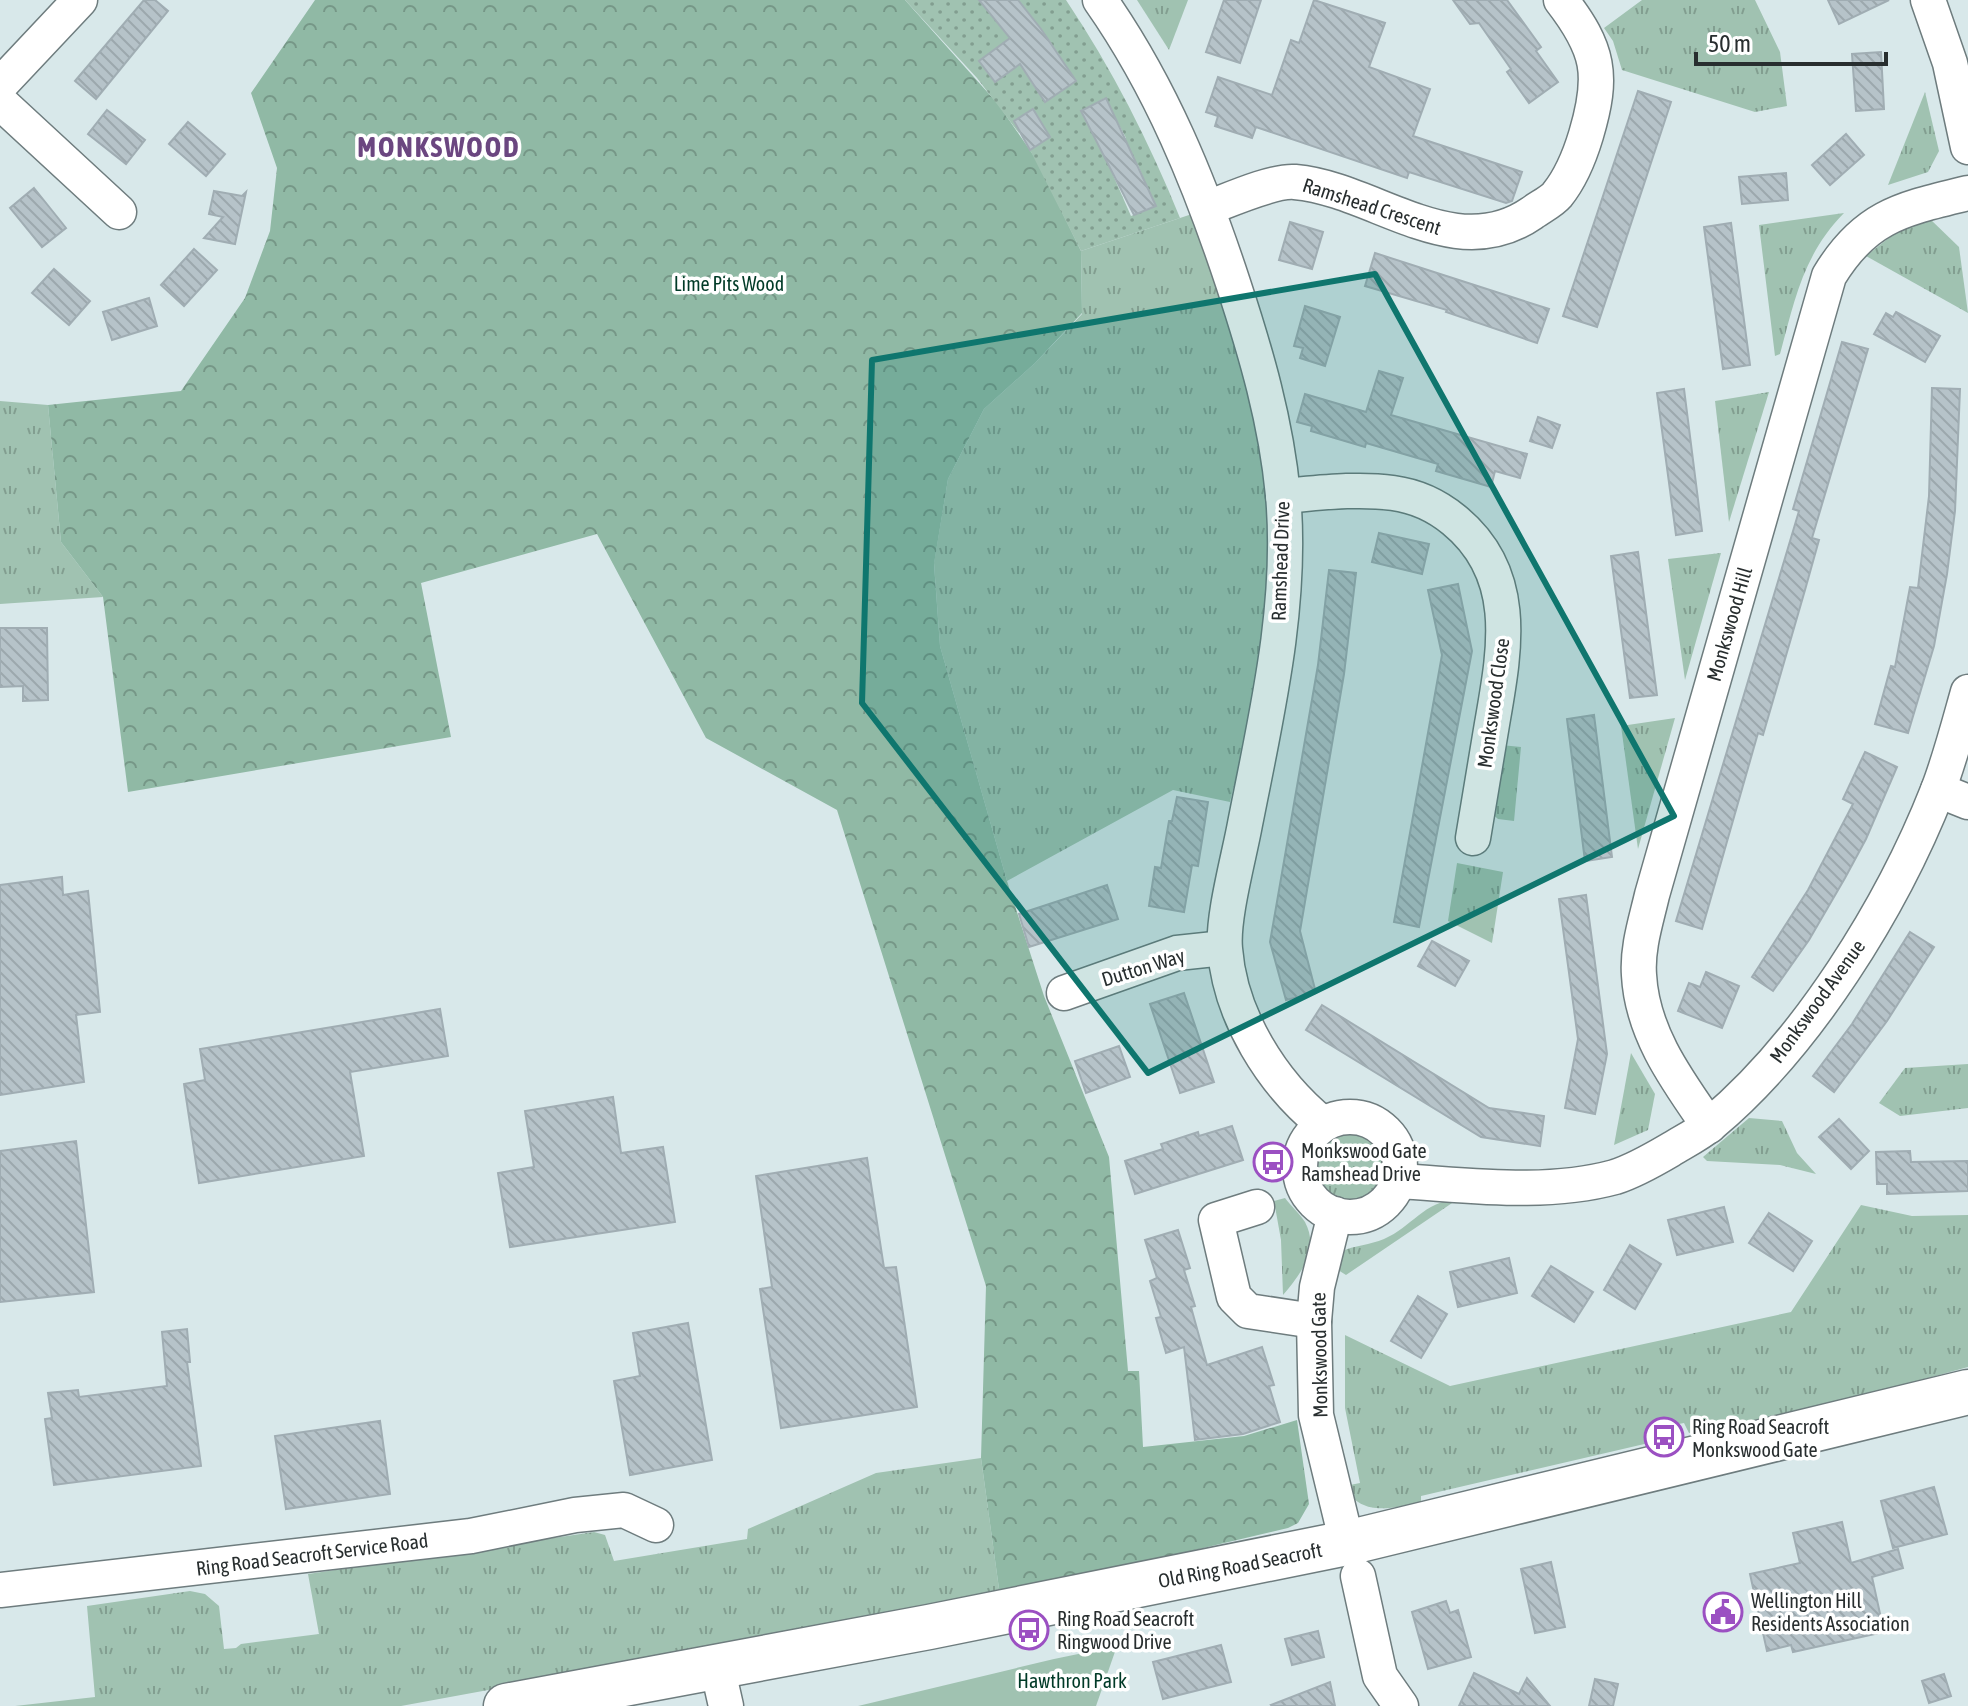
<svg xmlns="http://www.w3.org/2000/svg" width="1968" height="1706" font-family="'Asap Condensed',sans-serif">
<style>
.grass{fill:url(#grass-tufts)}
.forest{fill:url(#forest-crowns)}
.park{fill:#a0c2b1}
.garden{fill:url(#garden-dots);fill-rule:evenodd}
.building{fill:url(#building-back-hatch);stroke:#a0adb3;stroke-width:2}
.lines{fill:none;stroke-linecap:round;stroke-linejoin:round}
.minor-casing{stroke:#6e7c7e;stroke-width:37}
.major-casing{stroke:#6e7c7e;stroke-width:47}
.minor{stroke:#fff;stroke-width:34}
.major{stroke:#fff;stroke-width:44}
.marked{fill:#0f766e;fill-opacity:0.2;stroke:#0f766e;stroke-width:6;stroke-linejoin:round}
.labels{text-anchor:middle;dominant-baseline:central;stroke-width:7;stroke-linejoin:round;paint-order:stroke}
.street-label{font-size:20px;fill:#282e2f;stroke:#fff}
.park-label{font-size:20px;fill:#003a27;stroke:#fff}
.poi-label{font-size:20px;fill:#282e2f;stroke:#fff;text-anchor:start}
.district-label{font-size:28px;font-weight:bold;letter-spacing:2px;fill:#6b4680;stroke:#fff}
</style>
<defs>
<pattern id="grass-tufts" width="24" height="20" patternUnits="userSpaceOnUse" patternTransform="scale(2)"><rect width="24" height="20" fill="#a0c2b1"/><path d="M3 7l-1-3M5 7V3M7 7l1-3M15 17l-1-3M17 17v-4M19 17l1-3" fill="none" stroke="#829e90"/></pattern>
<pattern id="forest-crowns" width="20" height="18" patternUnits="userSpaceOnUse" patternTransform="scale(2)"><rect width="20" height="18" fill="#90b9a5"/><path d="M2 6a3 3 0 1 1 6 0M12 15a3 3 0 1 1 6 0" fill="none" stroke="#769787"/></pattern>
<pattern id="garden-dots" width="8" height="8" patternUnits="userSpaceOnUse" patternTransform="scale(2)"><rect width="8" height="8" fill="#a0c2b1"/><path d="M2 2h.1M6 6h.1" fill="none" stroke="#829e90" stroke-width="1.8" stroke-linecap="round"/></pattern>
<pattern id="building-back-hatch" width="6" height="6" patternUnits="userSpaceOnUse" patternTransform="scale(2)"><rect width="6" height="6" fill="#b6c3c9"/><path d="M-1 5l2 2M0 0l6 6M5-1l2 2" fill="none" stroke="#9ca8ad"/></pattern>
</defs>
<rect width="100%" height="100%" fill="#d8e8ea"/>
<g class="grass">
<path d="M1137,0H1188L1169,50Z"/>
<path d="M1642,0H1755L1780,52L1787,106L1755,112L1622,70L1613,41L1604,28Z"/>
<path d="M1925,92L1939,151L1928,172L1888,185Z"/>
<path d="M1844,213C1803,255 1795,299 1780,354L1775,356L1759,225Z"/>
<path d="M1192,214C1228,319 1271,425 1271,538C1272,621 1253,703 1240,785H1234L1230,802L1173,790L1007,881L940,646L934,563L948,479L984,409L1035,363L1082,314L1081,251Z"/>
<path d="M1929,218L1959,247L1968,313L1866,256L1895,233Z"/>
<path d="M1769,392L1729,522L1715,401Z"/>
<path d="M0,401L48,405L61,542L103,597L0,604Z"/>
<path d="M1721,553L1685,680L1668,559Z"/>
<path d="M1675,718L1638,849L1621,726Z"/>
<path d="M1501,745L1521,747L1514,821L1498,819L1491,813Z"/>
<path d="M1457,863L1503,872L1492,943L1448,921Z"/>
<path d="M1631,1053L1655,1094L1648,1130L1614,1145Z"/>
<path d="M1968,1064V1108L1900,1116L1879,1103L1905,1068Z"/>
<path d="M1749,1118L1782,1121L1797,1153L1816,1174L1780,1165L1707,1161L1703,1157Z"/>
<circle cx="1351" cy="1167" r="33"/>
<path d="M1285,1198C1291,1206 1300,1214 1305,1222C1320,1250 1300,1275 1283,1295L1281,1240L1274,1201Z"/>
<path d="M1458,1199L1346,1275L1338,1270L1340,1252C1355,1245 1370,1245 1384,1239C1412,1227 1424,1201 1458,1199Z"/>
<path d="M1861,1205L1912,1216L1968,1215V1367L1783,1418L1689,1433L1684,1423L1652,1429L1653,1442L1421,1496V1502C1394,1508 1360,1518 1345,1486L1360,1483L1345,1408V1335L1450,1386L1791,1312Z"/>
<path d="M981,1458L1000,1596L401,1706H15L95,1697L87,1606L190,1591L205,1594L219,1606L224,1649L236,1648L241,1644L319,1634L308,1574L594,1532L605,1535L614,1561L747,1539L748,1529L876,1473Z"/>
</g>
<path class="forest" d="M315,0H905L998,104L1036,159L1081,251L1082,313L1035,363L984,409L948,479L934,564L940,646L1007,881L1044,996L1109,1157L1128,1371H1139L1143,1447L1244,1436L1297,1420L1309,1504L1298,1523L1288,1528L1000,1596L981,1458L986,1286L837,810L706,738L597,534L421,583L451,737L128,792L103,597L61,542L48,405L181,391L245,298L270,231L277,168L251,93Z"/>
<path class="park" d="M1117,1646L1096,1706H858L1054,1659Z"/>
<path class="garden" d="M905,0H981L1011,39L1034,20L1018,0H1066C1112,69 1149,141 1180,218L1081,251L1030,150L1050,137L1030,111L1015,121L1021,131L1019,133L977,78ZM1049,40L1076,81L1045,102L1031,82L1037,77L1024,56ZM1105,98L1126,138L1102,151L1081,111ZM1138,165L1155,206L1131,216L1113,175Z"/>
<g class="building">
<path d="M144,0H155L168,11L96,99L75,81Z"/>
<path d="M979,0H1018L1041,29L1076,81L1045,102L1020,64L995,82L979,61L1010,38Z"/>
<path d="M1224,0H1261L1240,63L1206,52Z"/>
<path d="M1314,0L1385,23L1369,67L1430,89L1413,136L1522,172L1512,201L1506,203L1409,172L1407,178L1256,127L1252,138L1215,126L1218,116L1206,112L1218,77L1272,95L1291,40L1299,43Z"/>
<path d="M1453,0H1507L1541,47L1536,51L1558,82L1529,103L1507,72L1511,69L1479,23L1470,24Z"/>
<path d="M1828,0H1889L1839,24Z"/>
<path d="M1881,52L1884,109L1856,111L1852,54Z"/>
<path d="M1638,91L1671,102L1597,327L1563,316Z"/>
<path d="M1106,98L1156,206L1134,215L1081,111Z"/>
<path d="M1033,109L1050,137L1030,150L1014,121Z"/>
<path d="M107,110L145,140L126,164L88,134Z"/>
<path d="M188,122L225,154L206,176L169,144Z"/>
<path d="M1846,134L1864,155L1830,185L1812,165Z"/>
<path d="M1786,173L1788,200L1742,204L1739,177Z"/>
<path d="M34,188L66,228L42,247L10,208Z"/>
<path d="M214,191L242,196L246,192L235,244L204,238L223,217L209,214Z"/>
<path d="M1290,222L1323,232L1312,269L1279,260Z"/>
<path d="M1731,223L1750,365L1723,369L1704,227Z"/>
<path d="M194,249L217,270L184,306L161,285Z"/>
<path d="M1375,253L1549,309L1537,343L1446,312L1447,310L1365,286Z"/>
<path d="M54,269L90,301L69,325L32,293Z"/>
<path d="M149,298L157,326L112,340L103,312Z"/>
<path d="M1305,306L1340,317L1325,366L1300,358L1303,348L1294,346Z"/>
<path d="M1896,312L1940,336L1925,362L1874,334L1886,313L1893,317Z"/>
<path d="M1842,342L1868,349L1812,538L1819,540L1805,590L1763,735L1758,733L1702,929L1676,921L1785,558L1799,511L1793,509Z"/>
<path d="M1379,371L1403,378L1391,415L1527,454L1520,478L1495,471L1491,487L1436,471L1438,464L1366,443L1365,447L1311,431L1312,426L1297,422L1305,394L1366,412Z"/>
<path d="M1932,388L1960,389L1955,511L1947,574L1934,646L1908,733L1875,724L1891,666L1895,667L1910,587L1918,588L1929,496Z"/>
<path d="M1684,389L1702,531L1676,535L1657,393Z"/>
<path d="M1538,417L1560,425L1552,448L1530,441Z"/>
<path d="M1379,533L1429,544L1422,574L1372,562Z"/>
<path d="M1638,552L1657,695L1630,698L1611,556Z"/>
<path d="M1329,570L1356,573L1344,674L1300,931L1316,993L1286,1000L1270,942L1318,665Z"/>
<path d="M1458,584L1472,651L1419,927L1394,922L1442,655L1428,590Z"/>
<path d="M0,628H47L48,700L23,701V686L0,687Z"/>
<path d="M1594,715L1612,857L1585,861L1567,719Z"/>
<path d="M1865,752L1897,767L1866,839L1845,878L1809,940L1773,991L1752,977L1808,890L1853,804L1843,799Z"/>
<path d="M1177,797L1208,802L1198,866L1192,865L1184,912L1149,906L1155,867L1161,868L1169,821H1172Z"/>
<path d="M62,877L63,895L88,891L100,1012L76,1015L84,1082L0,1095V885Z"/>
<path d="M1107,885L1118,919L1029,947L1019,914Z"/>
<path d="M1586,895L1607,1054L1595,1114L1565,1108L1578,1039L1559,899Z"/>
<path d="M1910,932L1934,947L1887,1021L1834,1092L1813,1076L1852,1024Z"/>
<path d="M1432,941L1469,961L1455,986L1418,966Z"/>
<path d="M1706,972L1739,986L1722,1028L1678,1011L1689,983L1700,987Z"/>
<path d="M1184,993L1214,1082L1180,1093L1150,1004Z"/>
<path d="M1322,1005L1489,1108L1544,1116L1540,1146L1481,1137L1306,1030Z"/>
<path d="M440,1009L448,1056L350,1072L364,1156L199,1183L184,1084L205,1080L200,1049Z"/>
<path d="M1119,1046L1130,1077L1086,1093L1075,1061Z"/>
<path d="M613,1097L621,1153L663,1147L675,1222L510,1247L498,1173L534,1167L525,1111Z"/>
<path d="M1839,1119L1869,1151L1851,1169L1819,1137Z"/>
<path d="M1232,1126L1243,1160L1135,1194L1125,1161L1163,1149L1161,1144L1198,1132L1199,1136Z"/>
<path d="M76,1141L94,1292L0,1302V1151Z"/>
<path d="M1910,1151L1911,1162L1968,1161V1191L1887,1194V1184H1877L1876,1152Z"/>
<path d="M867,1158L884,1268L896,1267L917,1407L781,1428L760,1289L772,1287L756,1176Z"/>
<path d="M1724,1207L1733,1242L1677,1255L1668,1220Z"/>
<path d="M1769,1213L1812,1241L1793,1271L1749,1243Z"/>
<path d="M1178,1230L1190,1268L1184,1270L1195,1306L1191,1307L1207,1365L1262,1347L1274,1385L1269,1386L1280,1422L1243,1434L1195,1440L1184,1347L1166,1353L1156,1318L1161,1317L1150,1281L1157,1278L1145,1240Z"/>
<path d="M1630,1245L1661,1264L1635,1309L1604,1290Z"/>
<path d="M1509,1258L1517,1293L1458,1307L1450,1272Z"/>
<path d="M1551,1266L1593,1292L1574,1322L1532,1296Z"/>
<path d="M1418,1296L1447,1314L1421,1358L1391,1341Z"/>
<path d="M688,1323L712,1460L630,1475L614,1381L640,1376L633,1333Z"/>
<path d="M187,1329L190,1362H187L201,1466L54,1485L45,1419L52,1418L48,1393L78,1390L79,1397L167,1386L162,1332Z"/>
<path d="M380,1421L390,1494L286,1509L275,1436Z"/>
<path d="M1934,1487L1947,1534L1893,1548L1881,1501Z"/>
<path d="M1842,1522L1851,1563L1898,1549L1903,1568L1872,1577L1884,1632L1793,1652L1791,1645L1767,1651L1750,1574L1800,1563L1793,1533Z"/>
<path d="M1551,1562L1565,1627L1535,1633L1521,1569Z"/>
<path d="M1446,1601L1450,1613L1458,1610L1471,1657L1428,1669L1412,1612Z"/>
<path d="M1318,1631L1324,1657L1292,1665L1285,1639Z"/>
<path d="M1221,1645L1231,1682L1163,1699L1153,1662Z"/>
<path d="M1474,1673L1519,1694L1527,1678L1550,1706H1459Z"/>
<path d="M1944,1674L1951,1696L1929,1703L1922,1681Z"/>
<path d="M1595,1679L1618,1684L1613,1706H1589Z"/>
<path d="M1330,1682L1335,1706H1272L1271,1705Z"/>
</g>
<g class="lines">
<defs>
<g id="minor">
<path d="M1100,0C1161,87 1200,183 1233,283C1256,353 1276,421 1283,495C1293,605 1266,717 1245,824C1239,857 1222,918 1225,949C1230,1016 1272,1083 1323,1124"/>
<path d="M1928,0L1950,63L1968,147"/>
<path d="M0,85L80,0"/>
<path d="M0,102L119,212"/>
<path d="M1208,208C1229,200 1274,180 1295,182C1375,189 1454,267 1532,213C1540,207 1551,202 1557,195C1570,179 1580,155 1586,135C1604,75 1599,49 1561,0"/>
<path d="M1283,496C1319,493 1357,488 1393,493C1415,496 1437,506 1454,520C1520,574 1505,649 1492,724C1486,762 1479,800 1473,838"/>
<path d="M1938,790L1968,802"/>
<path d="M1064,993L1177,953L1224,948"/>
<circle cx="1350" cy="1167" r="50"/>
<path d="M1709,1126C1677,1080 1642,1033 1639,975C1637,948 1646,921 1652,895L1829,276C1866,215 1903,209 1968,193"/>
<path d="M1398,1181C1469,1185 1545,1196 1615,1177C1634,1171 1653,1160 1670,1150C1683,1142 1699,1134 1711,1124C1807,1044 1892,907 1938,790C1950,759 1959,724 1968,692"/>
<path d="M1257,1207L1216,1220L1234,1297L1248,1311L1314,1321"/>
<path d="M1335,1214L1317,1287L1314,1321L1316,1415L1347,1543"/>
<path d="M1358,1576L1380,1676L1401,1706"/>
<path d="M0,1590L471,1536L575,1515L624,1510L656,1525"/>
<path d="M717,1666L726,1706"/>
</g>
<path id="major" d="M506,1706L929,1627L1347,1543L1968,1392"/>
</defs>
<use href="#minor" class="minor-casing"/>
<use href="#major" class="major-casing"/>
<use href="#minor" class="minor"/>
<use href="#major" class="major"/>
</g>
<path class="marked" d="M1375,274L1674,816L1148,1073L862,703L872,360Z"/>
<defs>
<symbol id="bus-ring" viewBox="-11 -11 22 22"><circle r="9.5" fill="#fff" stroke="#9b50c2" stroke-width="1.5"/><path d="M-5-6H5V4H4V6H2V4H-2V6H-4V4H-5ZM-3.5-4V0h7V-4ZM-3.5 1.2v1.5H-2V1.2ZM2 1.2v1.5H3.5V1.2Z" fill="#9b50c2"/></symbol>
<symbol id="civic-ring" viewBox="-11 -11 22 22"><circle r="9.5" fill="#fff" stroke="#9b50c2" stroke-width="1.5"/><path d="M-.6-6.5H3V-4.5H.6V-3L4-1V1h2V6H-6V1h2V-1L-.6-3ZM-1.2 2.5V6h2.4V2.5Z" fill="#9b50c2"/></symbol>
</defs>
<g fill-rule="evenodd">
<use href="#bus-ring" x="1251" y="1140" width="44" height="44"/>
<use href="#bus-ring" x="1642" y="1415" width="44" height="44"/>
<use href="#civic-ring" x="1701" y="1590" width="44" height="44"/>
<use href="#bus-ring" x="1007" y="1608" width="44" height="44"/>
</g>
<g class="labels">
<g class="street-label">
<text transform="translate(1372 206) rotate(18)">Ramshead Crescent</text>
<text transform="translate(1280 561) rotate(-88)">Ramshead Drive</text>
<text transform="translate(1729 624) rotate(-74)">Monkswood Hill</text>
<text transform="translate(1493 703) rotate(-82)">Monkswood Close</text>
<text transform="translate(1143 967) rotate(-17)">Dutton Way</text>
<text transform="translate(1817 1001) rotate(-54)">Monkswood Avenue</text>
<text transform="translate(1319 1355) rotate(-91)">Monkswood Gate</text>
<text transform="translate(312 1554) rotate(-7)">Ring Road Seacroft Service Road</text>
<text transform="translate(1240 1565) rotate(-11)">Old Ring Road Seacroft</text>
</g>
<g class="park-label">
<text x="729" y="283">Lime Pits Wood</text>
<text x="1072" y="1680">Hawthron Park</text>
</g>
<g class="poi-label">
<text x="1301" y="1150">Monkswood Gate<tspan x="1301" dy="23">Ramshead Drive</tspan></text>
<text x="1692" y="1426">Ring Road Seacroft<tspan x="1692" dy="23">Monkswood Gate</tspan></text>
<text x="1751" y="1600">Wellington Hill<tspan x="1751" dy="23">Residents Association</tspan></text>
<text x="1057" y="1618">Ring Road Seacroft<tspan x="1057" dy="23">Ringwood Drive</tspan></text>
</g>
<g class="district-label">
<text x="439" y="147">MONKSWOOD</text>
</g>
</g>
<path d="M1696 52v12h190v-12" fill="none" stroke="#282e2f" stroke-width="4"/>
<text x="1708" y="52" font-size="24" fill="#282e2f" stroke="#ffffff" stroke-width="6" paint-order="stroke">50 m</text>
</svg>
